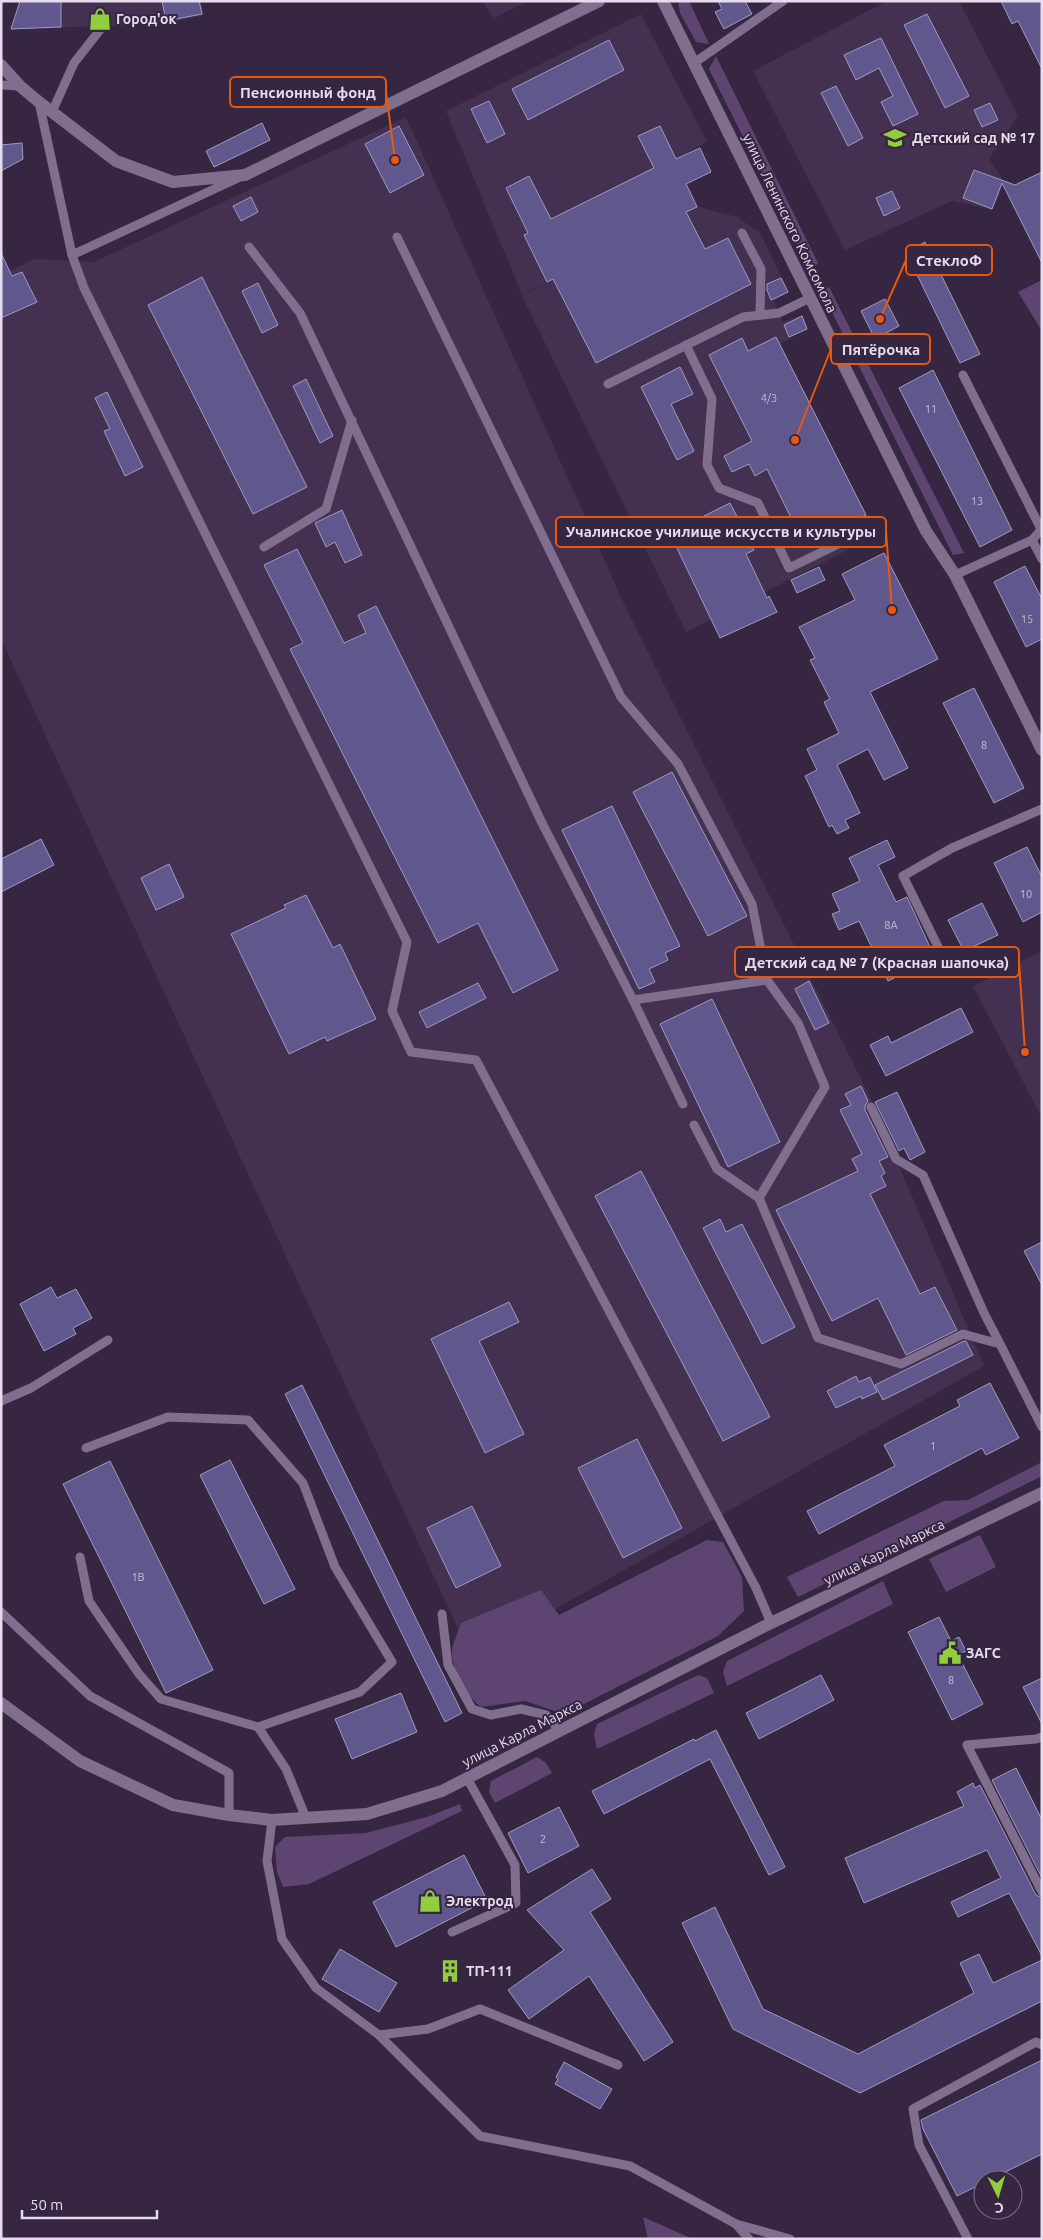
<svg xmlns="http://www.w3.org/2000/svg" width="1043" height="2240" font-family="Ubuntu,sans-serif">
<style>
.built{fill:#443152}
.green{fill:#5e4571}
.building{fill:#60588d;stroke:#9e9bbf}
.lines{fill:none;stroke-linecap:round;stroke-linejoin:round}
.lane{stroke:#806e8f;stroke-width:9}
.secondary{stroke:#806e8f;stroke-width:12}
.labels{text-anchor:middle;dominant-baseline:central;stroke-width:4;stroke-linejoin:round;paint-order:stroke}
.number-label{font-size:11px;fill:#c4bbd6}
.poi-label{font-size:14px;font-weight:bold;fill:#e6dcee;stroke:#362642;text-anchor:start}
.street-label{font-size:14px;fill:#e6dcee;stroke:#362642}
.leader{fill:none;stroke:#e8590c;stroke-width:2}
.callout-dot{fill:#e8590c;stroke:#362642;stroke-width:2}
.callout{fill:#362642;stroke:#e8590c;stroke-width:2}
.callout-label{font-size:15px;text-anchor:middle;font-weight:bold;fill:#e6dcee}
</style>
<rect width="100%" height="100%" fill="#362642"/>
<g class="built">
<path d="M20,1H201L204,15L167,24L11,29Z"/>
<path d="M482,1H528L494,18Z"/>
<path d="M887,1H959L1018,116L989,159L1004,181L993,210L952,201L845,250L753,71Z"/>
<path d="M641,14L707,142L676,159L699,207L737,217L760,233L789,292L774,301L783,322L802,315L808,328L780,344L877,535L686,632L522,296L555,279L522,295L446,111Z"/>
<path d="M406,117L625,606L870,1097L984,1366L471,1657L1,639V275L35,259L94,262Z"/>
<path d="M1042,951V1118L973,986Z"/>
</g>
<g class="green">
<path d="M678,1H689L709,44L696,42L680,13Z"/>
<path d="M716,56L818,263L810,270L709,69Z"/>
<path d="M1042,280V331L1018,292Z"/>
<path d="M829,287L964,553L953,555L822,292Z"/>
<path d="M1042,1462V1476L798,1597L787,1577L944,1501L968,1500Z"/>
<path d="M980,1535L996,1567L946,1592L929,1559Z"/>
<path d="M707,1540L723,1542L742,1577L744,1611L718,1636L564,1714L525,1701L481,1707C467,1697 452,1671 452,1653C452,1644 458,1632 461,1623L541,1590L559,1615Z"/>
<path d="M883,1581L893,1604L727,1686L723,1672L727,1661Z"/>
<path d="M698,1675L707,1678L714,1693L597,1749L594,1735L597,1724Z"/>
<path d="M537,1757L546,1763L552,1773L495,1803L489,1792L491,1781Z"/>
<path d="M460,1804L462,1811L309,1884L283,1887L277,1872L275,1847L285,1837L366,1833L427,1817Z"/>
<path d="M643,2217L693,2239H648Z"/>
</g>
<g class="building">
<path d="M20,1H61V27L11,29Z"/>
<path d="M162,1H199L202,14L166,21Z"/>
<path d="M718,1H745L752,14L724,29L715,12L722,9Z"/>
<path d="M1001,1H1042V69L1018,21L1012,24Z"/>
<path d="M927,14L969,96L945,108L904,25Z"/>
<path d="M881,38L918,114L893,126L881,102L893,96L879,68L856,80L844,55Z"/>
<path d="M609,40L624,70L528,120L512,89Z"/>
<path d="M836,86L863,138L848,146L821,93Z"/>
<path d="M489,101L505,134L487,143L471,109Z"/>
<path d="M990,103L998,120L982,127L974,110Z"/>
<path d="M262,123L270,140L214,167L206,151Z"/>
<path d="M399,126L424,175L390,193L365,144Z"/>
<path d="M660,126L676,159L700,148L711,172L686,184L697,207L686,212L705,249L728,238L751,284L596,363L553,279L547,282L524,235L528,233L506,188L529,176L551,219L654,168L638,136Z"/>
<path d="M22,143L23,159L1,171V145Z"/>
<path d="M974,170L1015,185L1042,172V263L1002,183L992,209L963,198Z"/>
<path d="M892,191L900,208L884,216L876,198Z"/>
<path d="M251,197L258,212L241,221L233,206Z"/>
<path d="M925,242L980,354L960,363L906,252Z"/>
<path d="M1,253L12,276L22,272L37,302L1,318Z"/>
<path d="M202,277L307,487L253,514L148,305Z"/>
<path d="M781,278L788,292L771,300L767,290V284Z"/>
<path d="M258,283L278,325L262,333L242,291Z"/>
<path d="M885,299L899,326L875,339L861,311Z"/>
<path d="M802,316L807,329L789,337L784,325Z"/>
<path d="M776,337L866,515L805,546L767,469L755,476L749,464L732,472L724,456L752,441L709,355L742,338L748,351Z"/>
<path d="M680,367L693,394L671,404L694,451L677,460L641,387Z"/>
<path d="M933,370L1012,530L980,547L899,388Z"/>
<path d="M306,379L333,436L320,443L293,386Z"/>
<path d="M107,392L143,467L125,476L104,431L110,429L95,398Z"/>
<path d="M730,503L754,550L746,554L767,598L769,596L777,612L720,638L675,544L683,541L678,529Z"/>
<path d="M342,510L362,555L345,563L335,542L326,547L315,523Z"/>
<path d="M297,549L344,643L366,633L358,615L376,606L558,970L513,993L478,923L438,943L290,649L303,643L264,565Z"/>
<path d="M884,553L938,659L870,692L908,768L884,780L868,749L837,765L860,813L845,820L849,828L837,834L832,825L829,827L805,776L817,770L807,749L839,733L824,702L830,699L810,660L815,658L799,627L855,600L842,574Z"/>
<path d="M1025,566L1042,599V639L1026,647L994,582Z"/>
<path d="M819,567L825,580L797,593L791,580Z"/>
<path d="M974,688L1024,788L994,803L943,703Z"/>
<path d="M672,772L747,916L708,936L633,792Z"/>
<path d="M612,806L680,946L665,953L668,960L649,969L655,982L639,989L562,830Z"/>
<path d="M41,839L54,865L1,892V859Z"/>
<path d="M887,840L895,857L878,865L896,902L907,897L935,958L888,981L859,921L839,930L832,914L840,911L832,894L860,881L849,858Z"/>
<path d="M1027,847L1042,877V912L1023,922L994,863Z"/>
<path d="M169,864L184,897L156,910L141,878Z"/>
<path d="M306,895L333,948L340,944L376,1019L327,1041L325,1037L289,1054L231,934L286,908L284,905Z"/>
<path d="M982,903L998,935L964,951L948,920Z"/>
<path d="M809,981L829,1023L815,1030L795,989Z"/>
<path d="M478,983L486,998L427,1028L419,1012Z"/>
<path d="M712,999L780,1142L728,1167L660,1024Z"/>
<path d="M961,1008L973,1032L886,1076L870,1045L888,1036L891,1043Z"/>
<path d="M861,1086L868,1101L865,1106V1110L888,1157L879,1161L885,1173L881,1176L886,1186L870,1194L920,1294L935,1287L957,1330L906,1355L878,1298L832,1321L776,1210L858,1171L852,1159L862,1154L840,1110L851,1105L845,1094Z"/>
<path d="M897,1092L925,1152L910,1160L904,1148L899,1151L875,1102Z"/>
<path d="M641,1171L770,1417L723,1441L595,1196Z"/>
<path d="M720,1219L726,1232L742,1224L795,1327L762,1344L703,1228Z"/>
<path d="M1042,1242V1285L1024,1251Z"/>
<path d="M51,1287L57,1298L76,1289L92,1318L73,1328L76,1334L44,1351L20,1304Z"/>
<path d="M509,1302L519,1322L479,1341L524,1434L485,1453L431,1339Z"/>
<path d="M964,1341H966L973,1355L883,1400L875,1385Z"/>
<path d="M856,1376L859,1382L870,1377L877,1392L862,1399L861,1396L836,1408L827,1391Z"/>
<path d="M990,1383L1019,1438L986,1455L982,1448L819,1534L807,1511L895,1466L884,1445L960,1406L957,1400Z"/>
<path d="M302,1385L462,1713L445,1722L285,1394Z"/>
<path d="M637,1439L682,1528L623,1558L578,1468Z"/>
<path d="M230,1460L295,1589L264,1604L200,1475Z"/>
<path d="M110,1461L213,1670L166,1693L63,1484Z"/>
<path d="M472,1506L501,1566L456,1588L427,1528Z"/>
<path d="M939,1617L951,1641L959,1637L966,1651L958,1655L983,1704L952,1720L908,1632Z"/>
<path d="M821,1675L834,1700L759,1739L746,1713Z"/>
<path d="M1042,1678V1724L1023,1687Z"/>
<path d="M401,1693L417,1732L352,1759L335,1719Z"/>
<path d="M716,1730L785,1867L769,1875L710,1759L604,1814L592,1791L694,1739L695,1741Z"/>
<path d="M1016,1768L1042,1820V1878L992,1780Z"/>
<path d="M973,1783L975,1788L980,1785L1036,1895L1042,1898V1956L1009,1893L958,1917L951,1902L1001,1878L987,1850L864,1903L845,1858L964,1806L957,1792Z"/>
<path d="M559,1807L579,1846L528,1873L508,1833Z"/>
<path d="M464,1855L487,1900L396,1947L373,1902Z"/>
<path d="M592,1869L611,1899L590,1912L673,2042L644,2061L589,1976L529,2019L508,1990L564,1950L527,1910Z"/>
<path d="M715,1907L763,2009L858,2054L974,1993L960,1963L979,1954L993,1983L1042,1960V2001L860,2093L733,2029L682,1923Z"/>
<path d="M340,1949L397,1983L379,2012L322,1979Z"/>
<path d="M1042,2060V2154L997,2176L999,2180H983V2183L957,2196L923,2129L921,2120Z"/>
<path d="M564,2062L612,2089L600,2109L555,2084L558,2079L556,2077Z"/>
</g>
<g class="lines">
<g class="lane">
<path d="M694,63L783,1"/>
<path d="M1,85L20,86"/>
<path d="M39,102L72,255L238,178"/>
<path d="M52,112L74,63L103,26"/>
<path d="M742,233L761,269L760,315"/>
<path d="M397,237L621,697L678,764L752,904L767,980L798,1023L825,1087L759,1198L818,1338L901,1364L963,1334L1000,1344L1042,1427"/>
<path d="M249,247L300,313L542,823L633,1000L767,980"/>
<path d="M72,255L84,288L407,942L392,1011L411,1052L476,1060L756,1588L771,1623"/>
<path d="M686,345L712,399L707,465L719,488L758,503L789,568L863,532"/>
<path d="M963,375L1041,529"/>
<path d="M608,384L743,317L779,313L810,298"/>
<path d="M1032,540L1042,559"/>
<path d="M264,547L326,509L352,420"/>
<path d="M955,575L1032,540L1042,529"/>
<path d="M948,967L903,876L952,848L1042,809"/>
<path d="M633,1000L683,1104"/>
<path d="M871,1107L896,1159L923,1175L984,1313L1000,1344"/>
<path d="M694,1125L717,1169L759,1198"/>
<path d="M1,1401L31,1388L108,1340"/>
<path d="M86,1448L168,1417L248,1420L303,1483L335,1567L392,1662L360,1692L258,1727"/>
<path d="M80,1557L89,1601L139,1674L161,1699L258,1727L286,1769L306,1818"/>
<path d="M1,1612L90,1696L229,1773V1815"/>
<path d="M442,1614L448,1665L472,1709L491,1715L521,1709L546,1715L560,1731"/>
<path d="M1042,1737L1036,1739L967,1745L1042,1892"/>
<path d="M272,1820L267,1861L282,1939L316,1988L379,2035L480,2136L630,2166L736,2224L790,2239"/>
<path d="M452,1932L516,1903L515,1865L467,1778"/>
<path d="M379,2035L428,2029L480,2009L618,2065"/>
<path d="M736,2224L749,2239"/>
<path d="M968,2239L919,2145L913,2109L1036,2042L1042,2045"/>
</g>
<g class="secondary">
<path d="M663,1L926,531L955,575L1042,750"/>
<path d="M1,65L20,86L39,102L116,161L173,182L245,175L599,1"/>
<path d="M1,1703L80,1761L173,1805L229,1815L272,1820L367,1814L442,1791L771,1623L1042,1493"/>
</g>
</g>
<defs>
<symbol id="shop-bare" viewBox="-9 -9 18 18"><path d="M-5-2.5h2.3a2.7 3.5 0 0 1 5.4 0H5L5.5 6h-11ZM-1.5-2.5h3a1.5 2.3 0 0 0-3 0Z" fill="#92cd3e" stroke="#362642" stroke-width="2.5" paint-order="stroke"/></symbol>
<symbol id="school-bare" viewBox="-9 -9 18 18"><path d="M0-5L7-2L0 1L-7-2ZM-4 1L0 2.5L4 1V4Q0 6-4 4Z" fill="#92cd3e" stroke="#362642" stroke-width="2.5" paint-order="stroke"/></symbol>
<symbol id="civic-bare" viewBox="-9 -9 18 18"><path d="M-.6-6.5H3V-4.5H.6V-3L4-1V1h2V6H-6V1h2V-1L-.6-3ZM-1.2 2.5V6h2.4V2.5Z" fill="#92cd3e" stroke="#362642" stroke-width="2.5" paint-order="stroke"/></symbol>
<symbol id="building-bare" viewBox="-9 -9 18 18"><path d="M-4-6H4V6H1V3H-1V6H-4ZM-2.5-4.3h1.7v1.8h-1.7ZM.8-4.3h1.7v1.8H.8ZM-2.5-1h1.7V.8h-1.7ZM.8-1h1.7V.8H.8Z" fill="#92cd3e" stroke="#362642" stroke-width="2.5" paint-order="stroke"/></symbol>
</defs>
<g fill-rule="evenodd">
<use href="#shop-bare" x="84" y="3" width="32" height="32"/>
<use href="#school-bare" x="879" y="122" width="32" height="32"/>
<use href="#civic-bare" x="934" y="1637" width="32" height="32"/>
<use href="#shop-bare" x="414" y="1885" width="32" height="32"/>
<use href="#building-bare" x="434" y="1955" width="32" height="32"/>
</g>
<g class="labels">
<g class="number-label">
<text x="769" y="398">4/3</text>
<text x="931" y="409">11</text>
<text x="977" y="501">13</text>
<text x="1027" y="619">15</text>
<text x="984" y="745">8</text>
<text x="1026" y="894">10</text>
<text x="891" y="925">8А</text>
<text x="933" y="1446">1</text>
<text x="138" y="1577">1В</text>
<text x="951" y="1680">8</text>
<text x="543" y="1839">2</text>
</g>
<g class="poi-label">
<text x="116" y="19">Город'ок</text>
<text x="912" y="138">Детский сад № 17</text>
<text x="966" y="1653">ЗАГС</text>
<text x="446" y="1901">Электрод</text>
<text x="466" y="1971">ТП-111</text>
</g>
<g class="street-label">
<text transform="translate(790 223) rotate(64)">улица Ленинского Комсомола</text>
<text transform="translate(884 1552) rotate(-26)">улица Карла Маркса</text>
<text transform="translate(522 1733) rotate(-27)">улица Карла Маркса</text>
</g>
</g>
<path class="leader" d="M395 160L386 92M880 319L906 260M795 440L831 349M892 610L886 532M1025 1052L1019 962"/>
<g class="callout-dot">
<circle cx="395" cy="160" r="5"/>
<circle cx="880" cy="319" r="5"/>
<circle cx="795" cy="440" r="5"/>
<circle cx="892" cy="610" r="5"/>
<circle cx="1025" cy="1052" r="5"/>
</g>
<g class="callout">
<rect x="230" y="77" width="156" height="30" rx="5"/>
<rect x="906" y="245" width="86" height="30" rx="5"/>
<rect x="831" y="334" width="99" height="30" rx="5"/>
<rect x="556" y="517" width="330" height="30" rx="5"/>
<rect x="735" y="947" width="284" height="30" rx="5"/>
</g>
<g class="callout-label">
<text x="308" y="98">Пенсионный фонд</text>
<text x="949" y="266">СтеклоФ</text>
<text x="881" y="355">Пятёрочка</text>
<text x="721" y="537">Учалинское училище искусств и культуры</text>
<text x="877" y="968">Детский сад № 7 (Красная шапочка)</text>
</g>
<rect width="1043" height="2240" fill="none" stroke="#e6dcee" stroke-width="5"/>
<g transform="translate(998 2195) rotate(175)"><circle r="24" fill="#362642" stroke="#7c6f87"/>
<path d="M0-4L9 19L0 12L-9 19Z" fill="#92cd3e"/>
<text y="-8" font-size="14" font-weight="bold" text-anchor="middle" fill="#e6dcee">С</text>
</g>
<path d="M22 2210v8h135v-8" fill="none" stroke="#e6dcee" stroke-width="2.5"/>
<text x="30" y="2210" font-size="15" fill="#e6dcee" stroke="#362642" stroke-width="4" paint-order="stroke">50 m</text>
</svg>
